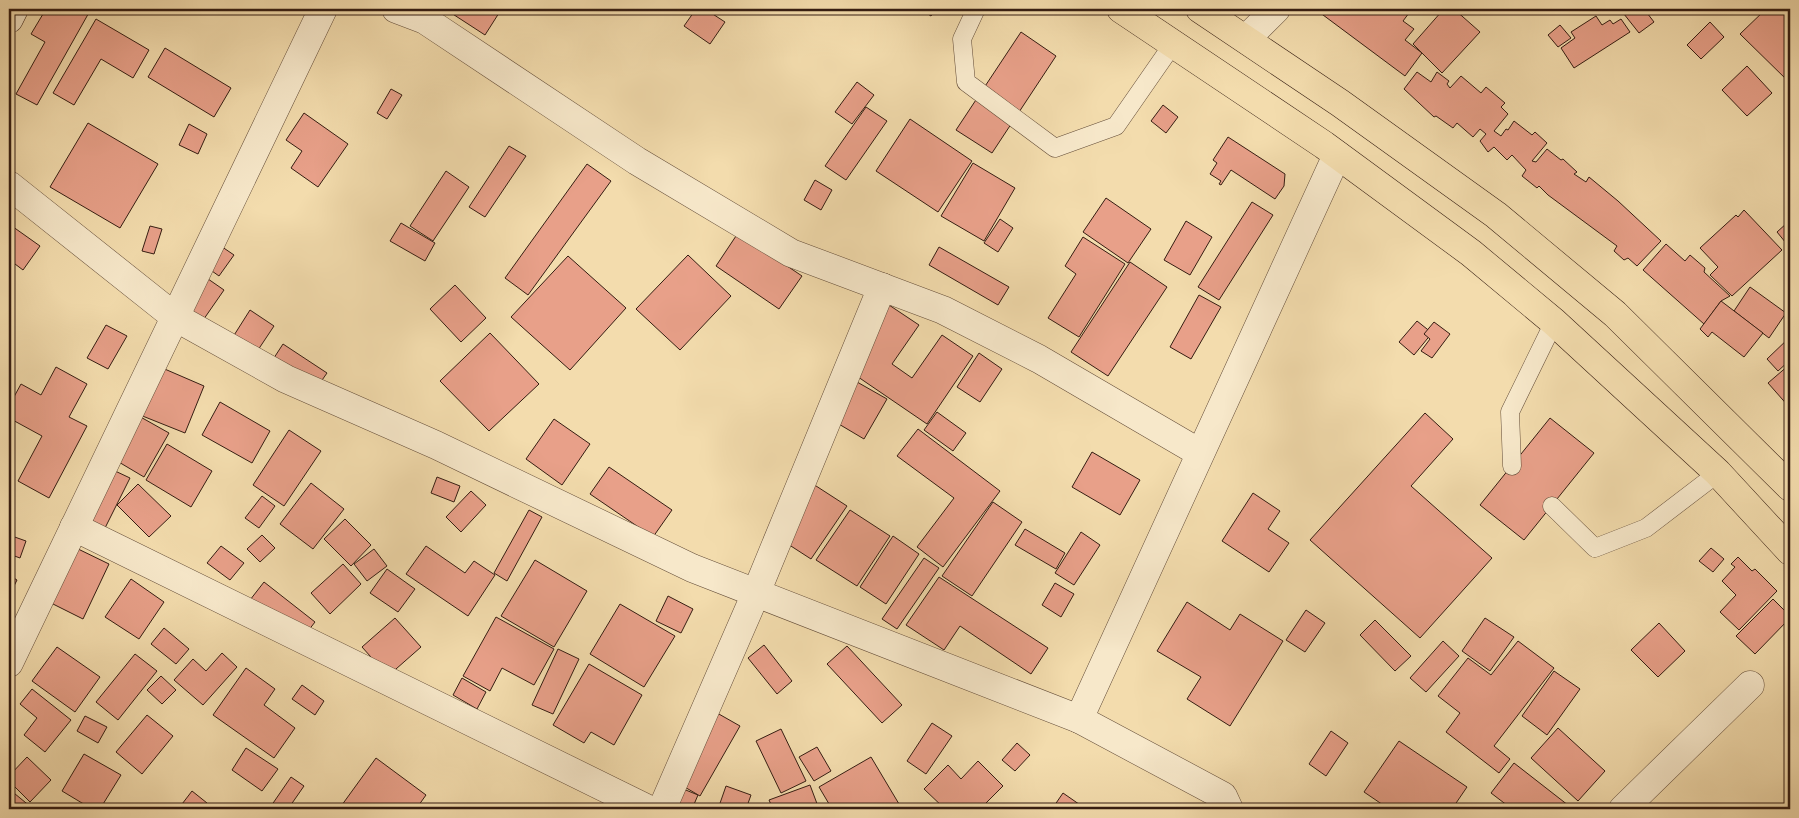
<svg xmlns="http://www.w3.org/2000/svg" width="1799" height="818" font-family="Alegreya,serif">
<style>
.building{fill:#e8a089;stroke:#351d12}
.lines{fill:none;stroke-linecap:round;stroke-linejoin:round}
.lane-casing{stroke:#644d39;stroke-width:19}
.street-casing{stroke:#644d39;stroke-width:29}
.secondary-casing{stroke:#351d12;stroke-width:29}
.highway-casing{stroke:#351d12;stroke-width:29}
.lane{stroke:#f7e8ca;stroke-width:18}
.street{stroke:#f7e8ca;stroke-width:28}
.secondary{stroke:#f7e8ca;stroke-width:28}
.highway{stroke:#f3dcad;stroke-width:28}
</style>
<rect width="100%" height="100%" fill="#f3dcad"/>
<filter id="stains"><feTurbulence type="fractalNoise" baseFrequency=".004" numOctaves="4"/><feColorMatrix values="0 0 0 0 .2 0 0 0 0 .09 0 0 0 0 .02 0 0 0 .5 -.17"/></filter>
<radialGradient id="worn" r=".72"><stop offset=".6" stop-color="#630" stop-opacity="0"/><stop offset="1" stop-color="#630" stop-opacity=".3"/></radialGradient>
<g class="building">
<path d="M46,9H91L37,105L16,94L45,42L31,34Z"/>
<path d="M445,9H493L499,13L485,35Z"/>
<path d="M696,9H705L725,22L710,44L684,26Z"/>
<path d="M920,9H936L931,16Z"/>
<path d="M1315,9H1412L1403,21L1414,29L1405,40L1422,53L1405,76Z"/>
<path d="M1451,9H1454L1480,32L1442,73L1413,44L1442,11L1446,14Z"/>
<path d="M1620,9H1644L1654,22L1639,33Z"/>
<path d="M1766,9H1790V83L1740,34Z"/>
<path d="M1596,16L1602,25L1610,20L1613,24L1621,19L1630,32L1574,68L1561,48L1575,38L1571,32Z"/>
<path d="M96,19L149,50L133,78L101,59L74,105L53,93Z"/>
<path d="M1710,22L1724,37L1701,59L1687,45Z"/>
<path d="M1560,25L1571,38L1558,47L1548,35Z"/>
<path d="M1021,32L1056,56L992,153L956,130Z"/>
<path d="M165,48L231,88L214,117L148,77Z"/>
<path d="M1747,66L1772,93L1747,116L1722,90Z"/>
<path d="M1417,72L1431,82L1437,72L1449,81L1447,84L1450,88L1461,76L1481,93L1486,87L1505,103L1501,107L1508,114L1494,131L1501,136L1506,129L1508,130L1514,121L1532,135L1535,132L1547,143L1532,161L1536,162L1547,149L1561,160L1563,159L1577,172L1574,174L1586,182L1589,177L1618,201L1661,241L1637,266L1628,258L1624,260L1614,251L1617,246L1548,195L1539,186L1537,188L1522,176L1526,170L1512,155L1507,160L1494,147L1488,152L1480,141L1486,134L1480,129L1473,137L1457,123L1453,128L1436,116L1434,117L1404,89Z"/>
<path d="M857,82L874,95L852,124L835,112Z"/>
<path d="M391,89L402,95L387,119L377,113Z"/>
<path d="M1163,105L1178,117L1166,133L1151,121Z"/>
<path d="M866,107L887,121L846,180L825,166Z"/>
<path d="M304,113L348,144L318,187L291,168L302,151L286,140Z"/>
<path d="M910,119L972,161L938,212L876,171Z"/>
<path d="M88,123L158,164L120,228L50,187Z"/>
<path d="M189,124L207,134L198,154L179,145Z"/>
<path d="M1228,137L1285,174L1284,186L1275,199L1231,170L1221,185L1219,184L1221,181L1210,174L1217,163L1213,160Z"/>
<path d="M509,146L526,156L485,217L469,207Z"/>
<path d="M973,163L1015,188L984,241L941,216Z"/>
<path d="M587,164L611,181L528,295L505,278Z"/>
<path d="M446,171L469,187L433,241L410,226Z"/>
<path d="M815,180L832,190L821,210L804,200Z"/>
<path d="M1106,198L1151,229L1128,263L1083,232Z"/>
<path d="M1252,202L1273,215L1219,300L1198,287Z"/>
<path d="M1744,210L1782,250L1732,296L1710,275L1718,267L1700,248L1736,215L1738,217Z"/>
<path d="M1000,219L1013,228L998,252L984,243Z"/>
<path d="M1186,221L1212,237L1190,275L1164,260Z"/>
<path d="M401,223L435,243L425,261L390,241Z"/>
<path d="M1787,223L1790,226V239L1786,243L1777,232Z"/>
<path d="M9,224L40,246L23,270L11,261L9,264Z"/>
<path d="M150,226L162,229L154,254L142,251Z"/>
<path d="M738,233L802,276L779,309L716,266Z"/>
<path d="M1083,237L1125,264L1079,337L1048,318L1076,274L1065,266Z"/>
<path d="M212,240L234,255L219,276L198,261Z"/>
<path d="M1666,244L1685,261L1690,255L1705,268L1704,272L1730,296L1721,301L1704,324L1643,270Z"/>
<path d="M939,247L1009,287L998,305L929,265Z"/>
<path d="M688,255L731,296L680,350L636,309Z"/>
<path d="M568,256L626,308L570,370L511,317Z"/>
<path d="M1130,262L1167,287L1108,376L1071,352Z"/>
<path d="M198,272L224,290L199,326L172,307Z"/>
<path d="M455,285L486,318L461,342L430,309Z"/>
<path d="M1750,287L1786,313L1769,338L1734,311Z"/>
<path d="M1199,295L1221,307L1191,359L1170,347Z"/>
<path d="M1721,301L1763,333L1744,357L1712,332L1708,337L1700,329Z"/>
<path d="M886,303L919,325L892,364L912,378L942,335L973,356L927,424L842,366Z"/>
<path d="M250,310L274,326L254,356L231,340Z"/>
<path d="M1417,321L1432,333L1414,355L1399,342Z"/>
<path d="M1434,322L1450,334L1432,358L1421,351L1430,339L1424,334Z"/>
<path d="M106,325L127,336L108,369L87,358Z"/>
<path d="M490,333L539,384L489,431L440,381Z"/>
<path d="M1790,337V360L1778,371L1767,359Z"/>
<path d="M283,344L327,373L313,393L270,364Z"/>
<path d="M979,353L1002,369L980,402L957,387Z"/>
<path d="M1789,365L1790,367V408L1768,383Z"/>
<path d="M56,367L87,384L69,417L87,426L49,498L18,481L42,436L9,418V406L21,384L41,395Z"/>
<path d="M160,367L204,386L185,433L140,415Z"/>
<path d="M850,378L887,399L864,439L827,417Z"/>
<path d="M220,402L270,431L252,463L202,435Z"/>
<path d="M937,412L966,433L953,451L924,430Z"/>
<path d="M1425,413L1453,439L1411,486L1492,558L1420,638L1310,540Z"/>
<path d="M137,415L169,433L144,477L112,458Z"/>
<path d="M1550,418L1594,453L1524,540L1480,505Z"/>
<path d="M554,419L590,444L562,485L526,459Z"/>
<path d="M918,429L1000,491L943,567L917,547L954,498L897,456Z"/>
<path d="M289,430L321,451L284,506L253,485Z"/>
<path d="M167,444L212,471L191,507L146,480Z"/>
<path d="M1092,452L1140,480L1120,515L1072,487Z"/>
<path d="M609,467L672,510L653,537L590,494Z"/>
<path d="M113,470L130,478L105,528L89,520Z"/>
<path d="M437,477L460,486L454,502L431,493Z"/>
<path d="M311,483L344,509L313,549L280,524Z"/>
<path d="M138,484L171,516L149,537L117,505Z"/>
<path d="M813,484L847,506L811,559L777,537Z"/>
<path d="M471,491L486,505L461,532L446,517Z"/>
<path d="M1253,493L1280,511L1268,529L1289,543L1269,572L1222,541Z"/>
<path d="M262,496L275,506L259,528L245,518Z"/>
<path d="M993,502L1022,522L972,596L942,576Z"/>
<path d="M529,510L542,517L507,581L494,573Z"/>
<path d="M850,510L890,536L857,586L816,560Z"/>
<path d="M345,519L371,545L351,566L324,539Z"/>
<path d="M1025,529L1065,553L1056,569L1015,545Z"/>
<path d="M1081,532L1100,545L1074,585L1055,573Z"/>
<path d="M9,535L26,541L20,558L9,554Z"/>
<path d="M262,535L275,548L260,562L247,549Z"/>
<path d="M893,536L919,554L886,604L860,587Z"/>
<path d="M221,546L244,563L230,580L207,563Z"/>
<path d="M426,546L465,573L474,561L495,575L468,616L406,574Z"/>
<path d="M74,547L109,564L83,619L49,602Z"/>
<path d="M1711,548L1724,559L1713,572L1699,561Z"/>
<path d="M374,549L387,566L367,581L354,564Z"/>
<path d="M1738,557L1752,571L1755,569L1777,591L1739,630L1720,612L1736,595L1722,581L1735,567L1731,564Z"/>
<path d="M924,558L939,568L897,629L882,619Z"/>
<path d="M535,560L587,591L554,647L501,616Z"/>
<path d="M343,564L361,584L330,614L311,593Z"/>
<path d="M387,569L415,589L398,612L370,593Z"/>
<path d="M9,575L17,580L9,596Z"/>
<path d="M939,577L1048,648L1031,674L960,626L944,650L906,625Z"/>
<path d="M131,579L164,602L139,639L105,617Z"/>
<path d="M264,582L315,622L301,640L250,600Z"/>
<path d="M1055,583L1074,594L1061,617L1042,605Z"/>
<path d="M668,596L693,609L681,633L656,621Z"/>
<path d="M1773,599L1790,616V618L1755,654L1736,636Z"/>
<path d="M1187,602L1230,630L1240,614L1283,641L1230,726L1187,699L1201,677L1157,651Z"/>
<path d="M620,604L675,636L644,687L590,654Z"/>
<path d="M1306,610L1325,623L1305,652L1286,640Z"/>
<path d="M496,617L554,649L534,685L502,668L490,691L463,676Z"/>
<path d="M395,618L421,647L388,676L362,647Z"/>
<path d="M1485,618L1514,637L1490,671L1462,651Z"/>
<path d="M1375,620L1411,656L1395,671L1360,635Z"/>
<path d="M1659,623L1685,651L1658,677L1631,650Z"/>
<path d="M164,628L189,649L176,664L151,644Z"/>
<path d="M1443,641L1459,656L1426,692L1410,678Z"/>
<path d="M1518,641L1554,668L1494,746L1510,759L1499,773L1446,732L1460,713L1438,696L1468,658L1491,675Z"/>
<path d="M764,645L792,681L777,694L748,658Z"/>
<path d="M847,646L902,705L882,723L827,664Z"/>
<path d="M57,647L100,677L75,712L32,681Z"/>
<path d="M558,649L579,659L553,714L532,705Z"/>
<path d="M222,653L237,667L203,705L174,680L193,659L206,671Z"/>
<path d="M135,654L157,671L118,720L96,702Z"/>
<path d="M589,664L642,695L614,745L591,732L584,743L553,725Z"/>
<path d="M246,668L275,689L264,705L295,728L274,758L213,715Z"/>
<path d="M1554,671L1580,689L1547,735L1522,716Z"/>
<path d="M161,676L176,690L162,704L147,690Z"/>
<path d="M462,678L486,692L477,709L453,695Z"/>
<path d="M302,685L324,701L315,715L292,699Z"/>
<path d="M32,689L71,720L45,752L24,735L37,718L20,704Z"/>
<path d="M710,709L740,726L700,796L671,779Z"/>
<path d="M147,715L173,736L142,774L116,752Z"/>
<path d="M85,716L107,727L98,743L77,731Z"/>
<path d="M932,723L952,736L926,774L907,761Z"/>
<path d="M1558,728L1605,771L1578,801L1531,758Z"/>
<path d="M781,729L806,781L781,793L756,741Z"/>
<path d="M1331,731L1348,743L1326,776L1309,764Z"/>
<path d="M1399,741L1467,787L1452,809H1389L1364,792Z"/>
<path d="M1017,743L1030,755L1015,771L1002,760Z"/>
<path d="M817,747L831,771L814,781L799,757Z"/>
<path d="M246,748L278,769L262,791L232,770Z"/>
<path d="M84,754L121,775L100,809H92L62,791Z"/>
<path d="M27,757L51,780L30,802L9,781V776Z"/>
<path d="M871,757L902,809H832L819,787Z"/>
<path d="M376,758L426,795L416,809H339Z"/>
<path d="M978,761L1003,786L980,809H945L924,789L948,765L961,779Z"/>
<path d="M1514,763L1573,809H1512L1491,793Z"/>
<path d="M291,777L304,786L288,809H269Z"/>
<path d="M671,784L698,795L692,809H672Z"/>
<path d="M810,785L819,809H773L769,800Z"/>
<path d="M726,786L751,795L746,809H718Z"/>
<path d="M9,789L31,807L29,809H9Z"/>
<path d="M192,791L207,803L202,809H181L179,808Z"/>
<path d="M1063,793L1086,809H1052Z"/>
</g>
<g class="lines">
<defs>
<g id="lane">
<path d="M976,9L962,39L966,82L1055,148L1116,126L1173,44"/>
<path d="M1512,466L1510,412L1554,322"/>
<path d="M1552,506L1595,548L1646,528L1718,473"/>
</g>
<g id="street">
<path d="M396,9L425,20L637,161L791,253L943,310L1039,359L1200,453"/>
<path d="M1246,39L1276,9"/>
<path d="M9,185L175,317L286,379L436,445L692,568L1079,719L1223,796L1229,809"/>
<path d="M74,527L648,809"/>
<path d="M9,663L323,9"/>
<path d="M1079,719L1337,155"/>
<path d="M662,809L756,593L882,287"/>
<path d="M1623,809L1750,685"/>
</g>
<path id="secondary" d="M9,19L14,9"/>
<g id="highway">
<path d="M1121,9L1324,145L1471,253L1554,322L1718,473L1790,551"/>
<path d="M1200,9L1340,103L1496,215L1615,314L1790,487"/>
</g>
</defs>
<use href="#lane" class="lane-casing"/>
<use href="#street" class="street-casing"/>
<use href="#secondary" class="secondary-casing"/>
<use href="#highway" class="highway-casing"/>
<use href="#lane" class="lane"/>
<use href="#street" class="street"/>
<use href="#secondary" class="secondary"/>
<use href="#highway" class="highway"/>
</g>
<rect width="1799" height="818" fill="none" stroke="#f3dcad" stroke-width="30"/>
<rect x="10" y="10" width="1779" height="798" fill="none" stroke="#351d12" stroke-width="2.5"/>
<rect x="15" y="15" width="1769" height="788" fill="none" stroke="#351d12"/>
<rect width="100%" height="100%" filter="url(#stains)"/>
<rect width="100%" height="100%" fill="url(#worn)"/>
</svg>
